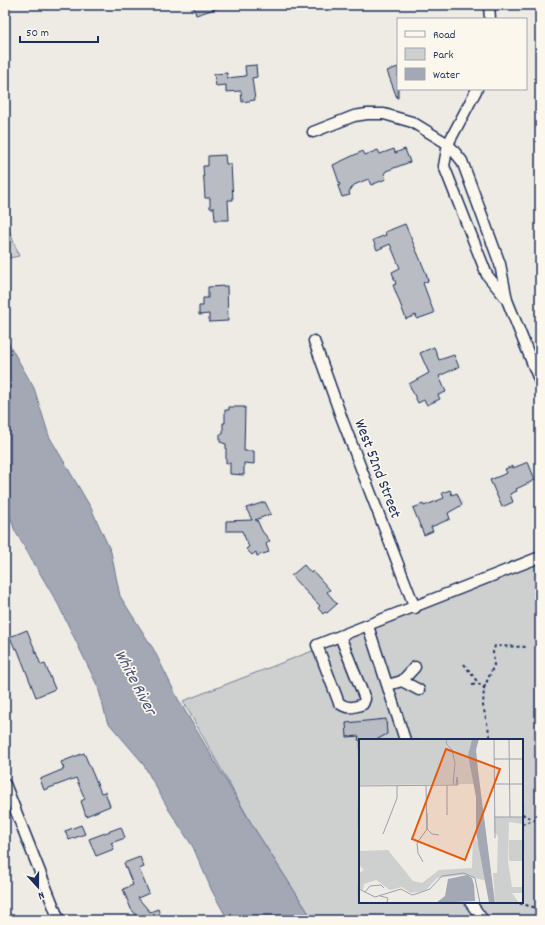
<svg xmlns="http://www.w3.org/2000/svg" width="545" height="925" font-family="Dekko,sans-serif">
<style>
.green{fill:#cecfcf;stroke:#747f96;fill-rule:evenodd}
.water{fill:#a3a8b4;stroke:#6d7892}
.building{fill:#b9bcc3;stroke:#1b2f5e}
.lines{fill:none;stroke-linecap:round;stroke-linejoin:round}
.minor-casing{stroke:#1b2f5e;stroke-width:13}
.path{stroke:#1b2f5e;stroke-width:2;stroke-dasharray:3 3;stroke-linecap:butt}
.minor{stroke:#fbf7ec;stroke-width:10}
.labels{text-anchor:middle;dominant-baseline:central;stroke-width:3.5;stroke-linejoin:round;paint-order:stroke}
.street-label{font-size:16px;fill:#1b2f5e;stroke:#fbf7ec}
.water-label{font-size:17px;font-style:italic;fill:#445378;stroke:#fbf7ec}
.inset-road{fill:none;stroke:#9aa0ae;stroke-width:1}
.view{fill:#e8590c;fill-opacity:0.15;stroke:#e8590c;stroke-width:2}
.inset-edge{fill:none;stroke:#1b2f5e;stroke-width:2}
</style>
<rect width="100%" height="100%" fill="#eeebe4"/>
<filter id="ink" filterUnits="userSpaceOnUse"><feTurbulence type="fractalNoise" baseFrequency=".025" numOctaves="2"/><feDisplacementMap in="SourceGraphic" scale="8" xChannelSelector="R" yChannelSelector="G"/><feConvolveMatrix kernelMatrix="1 2 1 2 8 2 1 2 1" color-interpolation-filters="sRGB"/></filter>
<g filter="url(#ink)">
<g class="green">
<path d="M5,219L19,256L5,259Z"/>
<path d="M540,563V920H313L254,828L183,701ZM360,740H522V902H360Z"/>
</g>
<path class="water" d="M5,337L34,388L49,436L91,508L111,552L120,596L154,650L178,699L254,828L313,920H228L212,891L193,847L169,810L142,762L107,721L98,687L58,604L15,531L5,502Z"/>
<g class="building">
<path d="M193,5H221V7L196,15Z"/>
<path d="M256,65L257,77L252,78L255,100L242,102L241,91L226,92V85L216,86L214,74L227,73V78L246,76L245,66Z"/>
<path d="M398,67V98H397L387,71Z"/>
<path d="M394,149L395,153L405,149L410,162L386,171L384,174L386,179L371,185L368,179L354,185L349,192L350,195L342,197L338,186L340,185L333,165L363,151L365,155L378,150L380,154Z"/>
<path d="M225,155L226,164H231L233,200H228L229,220H215L214,208H210V198H205L203,166H208V156Z"/>
<path d="M405,224L426,273L428,281L423,283L434,313L417,319L416,315L406,319L393,285L396,284L392,272L400,268L390,244L377,250L373,240L386,235L385,232Z"/>
<path d="M227,286L228,321L209,322V314L199,315V306H203V298H208V287Z"/>
<path d="M434,347L439,360L454,355L459,367L439,376L446,392L438,395L440,399L427,405L424,400L418,403L409,384L429,373L420,353Z"/>
<path d="M229,407H245L244,451H254V464L244,463V475L230,474V463H226V444L220,442V434H223V423H225V410H229Z"/>
<path d="M528,462L535,480L516,489L517,491L510,494L513,502L502,507L490,480L507,473L505,469L513,466V468Z"/>
<path d="M450,490L452,495L457,493L462,505L448,513L450,519L431,527L433,531L424,535L413,508L423,504L424,506L444,498L442,493Z"/>
<path d="M265,502L271,514L255,520H257L262,531L270,541L266,544L269,552L257,556L256,552L252,555L246,549L249,547L242,531H226V521L252,520L246,508Z"/>
<path d="M304,565L311,573L313,571L330,590L327,592L337,604L327,613L325,612L323,614L318,608L320,606L291,576Z"/>
<path d="M27,630L41,665L45,664L55,689L36,697L17,648L15,649L10,637Z"/>
<path d="M386,719L387,734L376,740H358L359,736L347,737L346,723Z"/>
<path d="M84,753L101,793L105,792L110,806L86,816L81,801L85,799L76,778L44,790L40,779L64,769L61,762Z"/>
<path d="M81,825L85,834L69,840L65,831Z"/>
<path d="M121,827L125,838L111,843L114,849L96,856L89,839Z"/>
<path d="M140,857L144,867L139,869L149,893L138,898L150,912L158,909L162,920H132L138,917L131,909L123,889L133,885L124,863Z"/>
</g>
<g class="lines">
<defs>
<g id="minor">
<path d="M489,5L490,19"/>
<path d="M477,89L448,144L444,166L487,275L505,297"/>
<path d="M313,132L354,116L367,114H384L412,122L448,144L462,161L500,264L507,300L540,382"/>
<path d="M314,341L342,419L415,608"/>
<path d="M368,626L405,740"/>
<path d="M340,636L365,699L363,704C353,708 347,709 339,703L317,645L540,557"/>
<path d="M402,681L419,690"/>
<path d="M388,685L402,681L415,667"/>
<path d="M5,784L59,920"/>
<path d="M470,902L483,920"/>
</g>
</defs>
<use href="#minor" class="minor-casing"/>
<g class="path">
<path d="M464,664L479,684"/>
<path d="M472,685L479,684L484,688L483,706L491,740"/>
<path d="M484,688L494,665L493,652L495,646L527,647"/>
<path d="M522,814L533,819"/>
<path d="M522,824L540,818"/>
<path d="M514,902L533,907H540"/>
</g>
<use href="#minor" class="minor"/>
</g>
</g>
<g class="labels">
<g class="street-label">
<text transform="translate(377 469) rotate(69)">West 52nd Street</text>
</g>
<g class="water-label">
<text transform="translate(134 683) rotate(62)">White River</text>
</g>
</g>
<g transform="translate(359 739)">
<rect width="164" height="164" fill="#eeebe4"/>
<path d="M1,0H113L109,16L115,45L1,46ZM135,78H164V85L150,83L149,123L153,148H164V154H153L160,164H137L136,161L134,134H138L139,97L135,93ZM114,95L123,111L128,142L105,136L78,139L67,151L60,153L52,154L43,148L31,151L17,141L5,145L4,151L0,149V134L5,131L0,126V112L29,111L54,142L63,144L80,131L113,129ZM150,101H164V122H150Z" fill="#cecfcf"/>
<path d="M113,0H120L117,11L119,31L136,164H130L117,93V58L109,16ZM108,136L113,139L115,146L116,162L77,164L86,157L89,140Z" fill="#a3a8b4"/>
<path class="inset-road" d="M88,0L87,4L93,11L96,24L94,46M135,0L136,99M150,0L151,78M135,20H164M0,34V47M135,45H164M67,46L68,90M0,47L99,46L98,38L97,46M88,76V46M135,78H164M68,90V74M68,90L73,95L80,96M24,95L38,59V47M64,123L59,114L58,104L68,90M0,150L16,158L42,150L53,156L57,155L71,150L83,137L105,134L116,139L121,164M6,153L11,147L22,146L25,149M21,157L29,159L28,163"/>
<path class="view" d="M87,10L141,30L106,121L53,100Z"/>
<rect width="164" height="164" class="inset-edge"/>
</g>
<rect width="545" height="925" fill="none" stroke="#fbf7ec" stroke-width="20"/>
<rect x="10" y="10" width="525" height="905" fill="none" stroke="#1b2f5e" stroke-width="1.5" filter="url(#ink)"/>
<rect x="397" y="18" width="130" height="72" fill="#fbf7ec" stroke="#a1a7b3"/>
<rect x="405" y="31" width="20" height="6" fill="#fbf7ec" stroke="#a1a7b3"/>
<text x="433" y="38" font-size="12" fill="#1b2f5e">Road</text>
<rect x="405" y="48" width="20" height="12" fill="#cecfcf" stroke="#a1a7b3"/>
<text x="433" y="58" font-size="12" fill="#1b2f5e">Park</text>
<rect x="405" y="68" width="20" height="12" fill="#a3a8b4" stroke="#a1a7b3"/>
<text x="433" y="78" font-size="12" fill="#1b2f5e">Water</text>
<g transform="translate(38 887) rotate(159)" stroke="#fbf7ec" stroke-width="3" paint-order="stroke">
<path d="M0-3L7 15L0 10L-7 15Z" fill="#1b2f5e"/>
<text y="-6" font-size="11" font-weight="bold" text-anchor="middle" fill="#1b2f5e">N</text>
</g>
<path d="M20 36v6h78v-6" fill="none" stroke="#1b2f5e" stroke-width="2"/>
<text x="26" y="36" font-size="12" fill="#1b2f5e" stroke="#fbf7ec" stroke-width="3" paint-order="stroke">50 m</text>
</svg>
